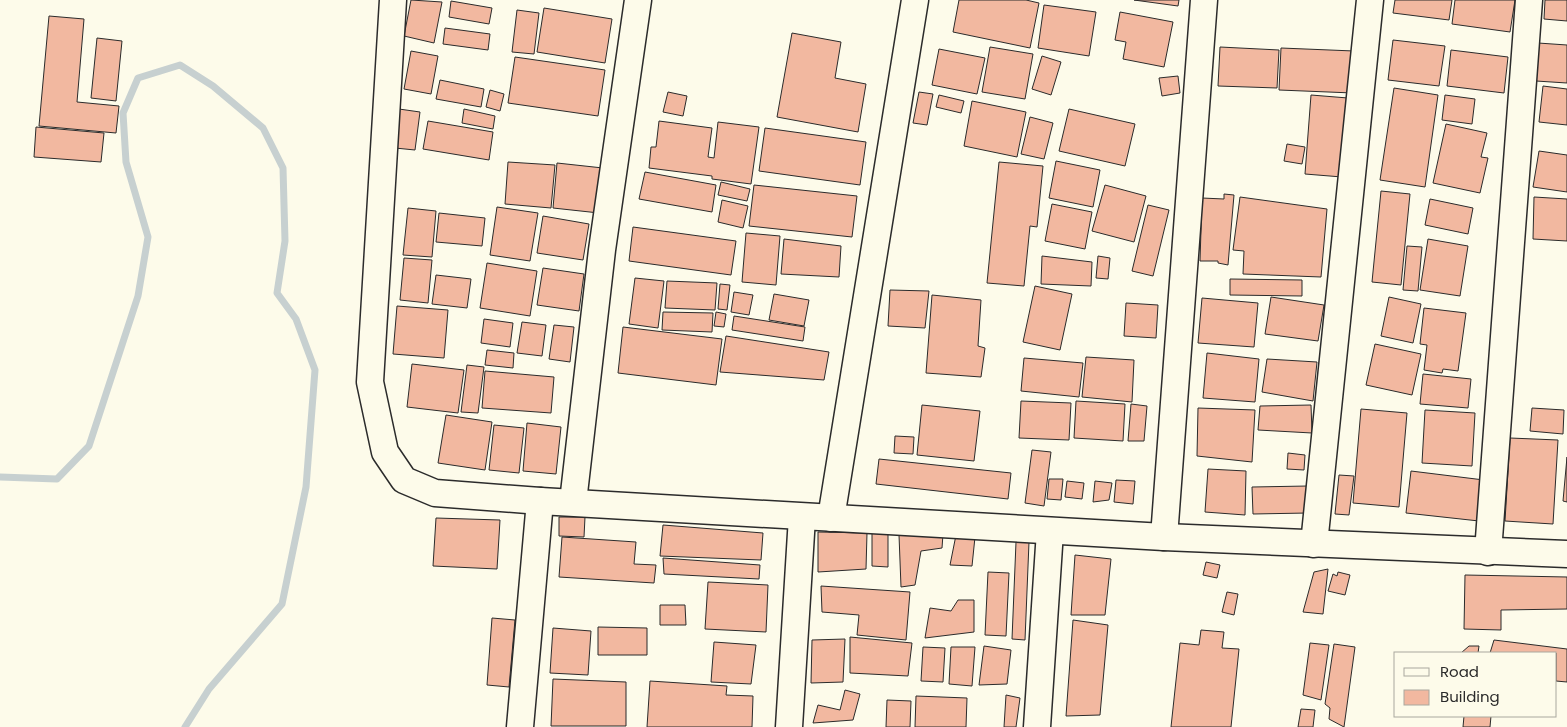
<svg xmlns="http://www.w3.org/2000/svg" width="1567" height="727" font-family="Poppins,sans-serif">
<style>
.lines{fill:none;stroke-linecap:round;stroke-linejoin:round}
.stream{stroke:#c7d0d0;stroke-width:7}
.building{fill:#f2b8a0;stroke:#2b2b2b}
.minor-casing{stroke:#2b2b2b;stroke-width:29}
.minor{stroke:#fdfbea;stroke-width:26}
</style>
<rect width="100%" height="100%" fill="#fdfbea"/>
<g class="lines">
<path class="stream" d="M0,477L57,479L89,446L138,296L148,237L126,162L123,113L138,78L180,65L213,86L263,128L283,168L285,241L277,293L296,319L315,370L306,487L282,604L209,689L185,727"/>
</g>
<g class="building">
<path d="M411,0L442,2L434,43L404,36Z"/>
<path d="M959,0H1026L1039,3L1030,48L953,32Z"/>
<path d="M1134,0H1179L1178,6Z"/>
<path d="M1395,0H1452L1449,20L1393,13Z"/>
<path d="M1455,0H1515L1510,32L1452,24Z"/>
<path d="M1545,0H1567V21L1544,19Z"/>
<path d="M451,1L492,8L489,24L449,17Z"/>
<path d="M1044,5L1096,12L1089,56L1038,48Z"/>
<path d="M544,8L612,19L605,63L537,52Z"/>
<path d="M517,10L539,13L534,54L512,52Z"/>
<path d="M1120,12L1173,22L1164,67L1123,59L1126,42L1115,40Z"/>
<path d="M49,16L84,19L77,102L119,106L116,133L39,126Z"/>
<path d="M445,28L490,34L488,50L443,44Z"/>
<path d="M792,33L841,42L835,78L866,84L858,132L777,117Z"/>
<path d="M97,38L122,41L116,101L91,98Z"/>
<path d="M1393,40L1445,46L1439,86L1388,80Z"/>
<path d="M1538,43L1567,45V83L1536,81Z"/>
<path d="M990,47L1033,54L1025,99L982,92Z"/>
<path d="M1220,47L1279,50L1277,88L1218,86Z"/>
<path d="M1281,48L1354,51L1353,93L1279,90Z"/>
<path d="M939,49L985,58L977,94L932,85Z"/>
<path d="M1451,50L1508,57L1504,93L1447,86Z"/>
<path d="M411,51L438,56L431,94L404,89Z"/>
<path d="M1042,56L1061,62L1051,95L1032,89Z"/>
<path d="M515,57L605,70L598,116L508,103Z"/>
<path d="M1178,76L1180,93L1162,96L1159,78Z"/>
<path d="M440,80L484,89L481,107L436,99Z"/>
<path d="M1543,86L1567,89V125L1539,122Z"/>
<path d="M1394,88L1438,95L1425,187L1380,180Z"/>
<path d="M490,90L504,94L500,111L486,107Z"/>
<path d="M668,92L687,96L683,116L663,112Z"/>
<path d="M919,92L933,94L927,125L913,123Z"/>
<path d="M939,95L964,101L961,113L936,107Z"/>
<path d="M1311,95L1348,98L1342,177L1305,174Z"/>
<path d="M1445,95L1475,99L1472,124L1442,120Z"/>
<path d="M972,101L1026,112L1017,157L964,146Z"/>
<path d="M399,109L420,112L415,150L395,148Z"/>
<path d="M464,109L495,116L493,129L462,123Z"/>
<path d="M1069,109L1135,124L1125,166L1059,151Z"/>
<path d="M1030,117L1053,123L1044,159L1021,154Z"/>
<path d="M428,121L493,132L489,160L423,149Z"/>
<path d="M659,121L712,128L708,157L714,158L718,122L759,127L751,184L712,179V176L649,168L651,147H656Z"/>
<path d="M1446,124L1487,133L1481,157L1488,158L1480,193L1433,183Z"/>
<path d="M36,127L104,133L101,162L34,157Z"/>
<path d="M765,128L866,142L860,185L759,171Z"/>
<path d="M1287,144L1305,147L1302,164L1284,161Z"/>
<path d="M1539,151L1567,155V192L1533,187Z"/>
<path d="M1056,161L1100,170L1093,207L1049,198Z"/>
<path d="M508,162L555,165L551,208L505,204Z"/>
<path d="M999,162L1043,166L1037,227L1030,226L1024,286L987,283Z"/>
<path d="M557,163L603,168L599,213L553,208Z"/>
<path d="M645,172L716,185L712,212L639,199Z"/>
<path d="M721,182L750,189L747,201L718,195Z"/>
<path d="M754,185L857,196L852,237L749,226Z"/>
<path d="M1105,185L1146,196L1134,242L1092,231Z"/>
<path d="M1381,191L1410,194L1401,285L1372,282Z"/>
<path d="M1224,194L1234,195L1228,265L1218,263V261H1200L1202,198L1224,199Z"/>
<path d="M1240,197L1327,209L1321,277L1243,274L1244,251L1233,250Z"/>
<path d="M1534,197L1567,199V241L1533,239Z"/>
<path d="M1430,199L1473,208L1468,234L1425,225Z"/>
<path d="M722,200L748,206L743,228L718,222Z"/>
<path d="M1052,204L1092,212L1085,249L1045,241Z"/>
<path d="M1148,205L1169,210L1153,276L1132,271Z"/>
<path d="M497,207L538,213L530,261L490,255Z"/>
<path d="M408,208L436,211L432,257L403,255Z"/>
<path d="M439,213L485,218L482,246L436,242Z"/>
<path d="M543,216L589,224L583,260L537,253Z"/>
<path d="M633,227L736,241L731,275L629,261Z"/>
<path d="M746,233L780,236L776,285L742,282Z"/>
<path d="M784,239L841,246L839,277L781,274Z"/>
<path d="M1428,239L1468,246L1460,296L1420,290Z"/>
<path d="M1407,246L1422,247L1418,291L1403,290Z"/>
<path d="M1042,256L1092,262L1091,286L1041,284Z"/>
<path d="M1098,256L1110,258L1108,279L1096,278Z"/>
<path d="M404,258L432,260L428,303L400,300Z"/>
<path d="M487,263L537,271L530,316L480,308Z"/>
<path d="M543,268L584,274L579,311L537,305Z"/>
<path d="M436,275L471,279L467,308L432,304Z"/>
<path d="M635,278L664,281L658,328L629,324Z"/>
<path d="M1230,279L1302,280V296L1230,295Z"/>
<path d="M667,281L717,283L715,310L665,308Z"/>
<path d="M720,284L730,285L727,310L718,309Z"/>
<path d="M1035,286L1072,294L1060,350L1023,342Z"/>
<path d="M890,290L929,291L925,328L888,326Z"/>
<path d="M734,292L753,295L749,315L731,312Z"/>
<path d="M774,294L809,300L804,326L769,320Z"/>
<path d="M932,295L981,300L978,346L985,348L981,377L926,373Z"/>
<path d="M1271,297L1324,305L1318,341L1265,334Z"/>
<path d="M1389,297L1421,304L1413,343L1381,336Z"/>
<path d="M1202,298L1258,303L1254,347L1198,343Z"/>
<path d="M1126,303L1158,305L1156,338L1124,336Z"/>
<path d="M397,306L448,310L444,358L393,354Z"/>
<path d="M1424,308L1466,313L1458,371L1443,369L1442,373L1424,370L1427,345L1420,344Z"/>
<path d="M663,312L713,313L712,332L662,330Z"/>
<path d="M716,312L726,314L724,327L714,326Z"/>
<path d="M734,316L805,327L803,341L732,330Z"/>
<path d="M484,319L513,323L510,347L481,343Z"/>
<path d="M522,322L546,325L542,356L517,353Z"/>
<path d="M554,325L574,327L570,362L549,359Z"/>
<path d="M623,327L722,339L716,385L618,373Z"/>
<path d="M726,336L829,352L824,380L720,372Z"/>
<path d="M1375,344L1421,354L1412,395L1366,385Z"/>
<path d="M487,350L514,353L513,368L485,365Z"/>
<path d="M1207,353L1259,359L1255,402L1203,398Z"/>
<path d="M1086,357L1134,360L1132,402L1082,397Z"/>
<path d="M1024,358L1083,363L1079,397L1021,391Z"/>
<path d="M1267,359L1317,362L1313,401L1262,392Z"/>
<path d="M412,364L464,370L458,413L407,407Z"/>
<path d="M467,365L484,367L478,413L461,412Z"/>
<path d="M485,371L554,377L551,413L482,408Z"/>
<path d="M1423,374L1471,379L1468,408L1420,404Z"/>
<path d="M1021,401L1071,403L1069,440L1019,438Z"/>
<path d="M1076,401L1125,404L1123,441L1074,438Z"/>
<path d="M1131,404L1147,406L1144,441H1128Z"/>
<path d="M922,405L980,411L974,461L917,455Z"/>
<path d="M1311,405L1312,433L1258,430L1260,406Z"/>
<path d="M1198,408L1255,410L1252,462L1197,456Z"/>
<path d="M1532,408L1564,410L1563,434L1530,431Z"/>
<path d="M1361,409L1407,413L1399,507L1353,503Z"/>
<path d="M1425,410L1475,413L1472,466L1422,463Z"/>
<path d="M446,415L492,422L485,470L438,463Z"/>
<path d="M527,423L561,427L556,474L523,471Z"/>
<path d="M494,425L524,428L519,473L489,470Z"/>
<path d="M895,436L914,437L913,454L894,453Z"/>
<path d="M1510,438L1558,440L1553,524L1505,521Z"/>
<path d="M1032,450L1051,452L1044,506L1025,503Z"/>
<path d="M1288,453L1305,455L1304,470L1287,469Z"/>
<path d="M1567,457V502L1563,501Z"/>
<path d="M879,459L1011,473L1008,499L876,484Z"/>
<path d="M1208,469L1246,471L1245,515L1205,512Z"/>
<path d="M1411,471L1484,480L1479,521L1406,513Z"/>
<path d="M1339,475L1354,476L1349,515L1335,514Z"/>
<path d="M1049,479H1063L1061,500L1047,499Z"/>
<path d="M1116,480L1135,481L1133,504L1114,502Z"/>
<path d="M1067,481L1084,483L1082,499L1065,497Z"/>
<path d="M1095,481L1112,483L1109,500L1093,502Z"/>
<path d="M1308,486V513L1253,514L1252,487Z"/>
<path d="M559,517H585L584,537L559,536Z"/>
<path d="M436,518L500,520L497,569L433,566Z"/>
<path d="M663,525L763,533L761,560L660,556Z"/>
<path d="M818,532L867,533L866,569L818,572Z"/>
<path d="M872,533H888V567L872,566Z"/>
<path d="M943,534L942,548L921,551L915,585L901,587L899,535Z"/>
<path d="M956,535L975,537L972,566L950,565Z"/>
<path d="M562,537L636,542L634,564L656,565L654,583L559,577Z"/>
<path d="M1016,542H1029L1025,640L1012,639Z"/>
<path d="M1075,555L1111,559L1105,615H1071Z"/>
<path d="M663,558L760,565L759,579L664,574Z"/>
<path d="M1206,562L1220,565L1217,578L1203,575Z"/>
<path d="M1328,569L1323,614L1303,612L1314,572Z"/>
<path d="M988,572L1009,573L1006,636L985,635Z"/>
<path d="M1338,572L1350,575L1345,595L1328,591L1333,574L1337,576Z"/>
<path d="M1465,575L1567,577V609L1501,610V630L1464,629Z"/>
<path d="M708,582L768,585L766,632L705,629Z"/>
<path d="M821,586L910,592L906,640L857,635L859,615L822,612Z"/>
<path d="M1227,592L1238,594L1234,615L1222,612Z"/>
<path d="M958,600H974V632L925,638L930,608L951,611Z"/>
<path d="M660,605H685L686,625H660Z"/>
<path d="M492,618L515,620L509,687L487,685Z"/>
<path d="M1073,620L1108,625L1100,715L1066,716Z"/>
<path d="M598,627L647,628V655H598Z"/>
<path d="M553,628L591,631L588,675L550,673Z"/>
<path d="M1201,630L1224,632L1222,648L1239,649L1231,727H1171L1180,643L1199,645Z"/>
<path d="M850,637L912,643L908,676L850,673Z"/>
<path d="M845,639L843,682L811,683L812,640Z"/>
<path d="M1494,640L1567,649V682L1556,681V653H1490Z"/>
<path d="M714,642L756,645L751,684L711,682Z"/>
<path d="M1310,643L1329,645L1321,700L1303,695Z"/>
<path d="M1334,644L1355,647L1344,727L1329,719L1330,708L1325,704Z"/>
<path d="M984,646L1011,650L1007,684L979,685Z"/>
<path d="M1469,646H1479L1478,653H1461Z"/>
<path d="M923,647L945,648L943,682L921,681Z"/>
<path d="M951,647H975L972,686L949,684Z"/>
<path d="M553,679L626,682V726H551Z"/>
<path d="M650,681L727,686L726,695L753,696L752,727H647Z"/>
<path d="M845,690L860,694L853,720L813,723L818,705L840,710Z"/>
<path d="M1006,695L1020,698L1016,727H1004Z"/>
<path d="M916,696L967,698L966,727H915Z"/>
<path d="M887,700L911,701L910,727H886Z"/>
<path d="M1301,709L1315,710L1313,727H1298Z"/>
<path d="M1464,716H1491L1490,727H1463Z"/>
</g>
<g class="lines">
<defs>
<g id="minor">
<path d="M393,0L370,382L385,452L404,480L435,493L540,501L1164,537L1567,554"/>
<path d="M573,502L602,250L638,0"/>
<path d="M831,518L915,0"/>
<path d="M1164,537L1204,0"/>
<path d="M1314,544L1370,0"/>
<path d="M1488,552L1529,0"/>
<path d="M520,727L540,501"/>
<path d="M789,727L802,517"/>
<path d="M1037,727L1050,531"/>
</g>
</defs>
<use href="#minor" class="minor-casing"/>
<use href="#minor" class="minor"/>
</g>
<rect x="1394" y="652" width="162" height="65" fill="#fdfbea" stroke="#a9a89e"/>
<rect x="1404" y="668" width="25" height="8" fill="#fdfbea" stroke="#a9a89e"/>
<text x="1440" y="677" font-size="15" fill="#2b2b2b">Road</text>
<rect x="1404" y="690" width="25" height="15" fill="#f2b8a0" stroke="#a9a89e"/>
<text x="1440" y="702" font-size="15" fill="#2b2b2b">Building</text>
</svg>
